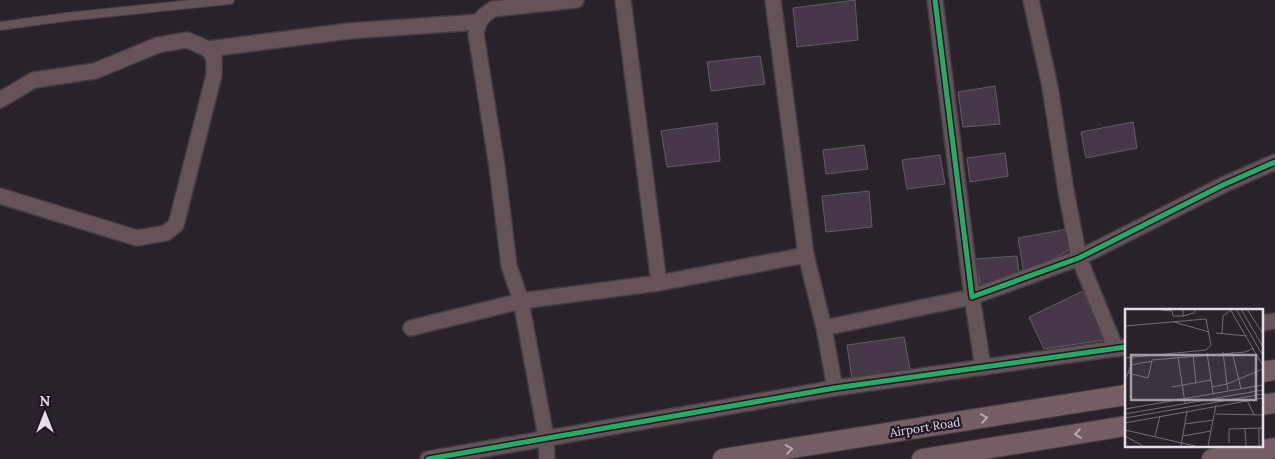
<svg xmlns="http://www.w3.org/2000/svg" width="1275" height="459" font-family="Lora,serif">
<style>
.building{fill:#453748;stroke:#635d65}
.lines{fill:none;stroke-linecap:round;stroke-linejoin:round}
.lane-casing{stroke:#423d44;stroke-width:10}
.street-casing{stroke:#423d44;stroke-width:18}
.secondary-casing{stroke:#423d44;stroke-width:22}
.lane{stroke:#655358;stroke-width:8}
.street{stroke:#655358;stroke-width:15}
.secondary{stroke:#745d63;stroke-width:20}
.cycleway-casing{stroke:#221525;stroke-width:8}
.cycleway{stroke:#26ab63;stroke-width:5}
.oneway{stroke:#b8a9b2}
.labels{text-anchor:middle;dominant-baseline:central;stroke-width:4.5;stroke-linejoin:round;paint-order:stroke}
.street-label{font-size:12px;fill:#e5dce7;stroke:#221525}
.inset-road{fill:none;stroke:#746c76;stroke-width:1}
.view{fill:#a39ba5;fill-opacity:0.15;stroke:#a39ba5;stroke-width:2.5}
.inset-edge{fill:none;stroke:#e5dce7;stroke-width:2.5}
</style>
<rect width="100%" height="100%" fill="#29222b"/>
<g class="building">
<path d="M855,0L858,40L797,47L793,8Z"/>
<path d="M760,56L765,84L711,91L707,62Z"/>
<path d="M995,86L1000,124L963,127L958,92Z"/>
<path d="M1133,122L1137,148L1086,158L1081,132Z"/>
<path d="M717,123L720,161L667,167L661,131Z"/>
<path d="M864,145L868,169L826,174L823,150Z"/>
<path d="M1005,153L1008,176L970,182L967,158Z"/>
<path d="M940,155L945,184L907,189L902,160Z"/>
<path d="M869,191L872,227L826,232L822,196Z"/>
<path d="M1068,229L1071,249L1024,274L1018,238Z"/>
<path d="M1017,256L1019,274L981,288L975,259Z"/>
<path d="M1083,291L1104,340L1044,349L1029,317Z"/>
<path d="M904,337L910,369L852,379L847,345Z"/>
</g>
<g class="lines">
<defs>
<path id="lane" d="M0,26L66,17L230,0"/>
<g id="street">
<path d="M623,0L659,283"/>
<path d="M773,0L806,255L824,328L835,388"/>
<path d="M935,0L972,297L1079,258L1223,185L1275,162"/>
<path d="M1031,0L1050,87L1066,191L1079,258L1116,349"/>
<path d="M208,49L349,31L478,22"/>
<path d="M0,100L34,80L95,71L158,45L187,40L208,49L214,58V75L176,225L166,233L137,238L0,196"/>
<path d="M1261,323L1275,321"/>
<path d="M411,328L521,301L659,283L806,255"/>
<path d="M824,328L972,297L983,367"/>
<path d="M428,459L835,388L1126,347"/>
<path d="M547,459L546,437L521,301L509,266L497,167L476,34C478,21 482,16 493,9L576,0"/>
</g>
<g id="secondary">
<path d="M1261,372L1275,370"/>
<path d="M1261,405L1275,403"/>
<path d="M723,459L1126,395"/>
<path d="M922,459L1126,426"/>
<path d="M1212,459L1275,448"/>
</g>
</defs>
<use href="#lane" class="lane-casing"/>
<use href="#street" class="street-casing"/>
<use href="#secondary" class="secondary-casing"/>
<use href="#lane" class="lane"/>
<use href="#street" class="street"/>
<use href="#secondary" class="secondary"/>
<defs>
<g id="cycleway">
<path d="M935,0L972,297L1079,258L1223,185L1275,162"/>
<path d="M428,459L835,388L1126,347"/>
</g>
</defs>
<use href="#cycleway" class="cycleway-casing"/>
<use href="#cycleway" class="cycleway"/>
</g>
<defs><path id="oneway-chevron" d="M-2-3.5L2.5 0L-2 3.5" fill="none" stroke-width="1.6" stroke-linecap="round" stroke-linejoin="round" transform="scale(1.25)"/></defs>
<g class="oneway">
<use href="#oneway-chevron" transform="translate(984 418) rotate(-9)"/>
<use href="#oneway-chevron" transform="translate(1078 434) rotate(171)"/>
<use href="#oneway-chevron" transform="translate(789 449) rotate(-9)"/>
</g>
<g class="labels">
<g class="street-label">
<text transform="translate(925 427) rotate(-9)">Airport Road</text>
</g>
</g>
<g transform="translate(1125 309)">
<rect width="138" height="138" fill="#29222b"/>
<path class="inset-road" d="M105,0L138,57M111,0L138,47M116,0L138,38M122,0L138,25M36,1L47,2L48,7H58V0M58,7L69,4L71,0M49,13L84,23M0,17L81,10L86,36L81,41L0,49M91,24L122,27M97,25L98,7L106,1M98,43L102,75L138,60M107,43L116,80M82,44L88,84M68,46L71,74M53,48L60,94M27,51L120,43L129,39M0,71L3,64L6,56L27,52L23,69L3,64M47,78L86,71M87,78L102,75L103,81M122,91L129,106M0,100L138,76M0,105L138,81M91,105L138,106M0,109L138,85M0,114L138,89M60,115L88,111M120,119L121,137M134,119V137M0,121L70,137M0,127L18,137M30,127L35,107M58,127L86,122M104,134V120L138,119M56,137L62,102M83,137L91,96"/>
<path class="view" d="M6,46H131V91H6Z"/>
<rect width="138" height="138" class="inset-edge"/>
</g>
<g transform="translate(45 414)" stroke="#221525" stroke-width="4" paint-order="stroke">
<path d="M0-4L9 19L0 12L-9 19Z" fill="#e5dce7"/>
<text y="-8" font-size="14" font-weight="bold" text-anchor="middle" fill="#e5dce7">N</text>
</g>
</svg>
